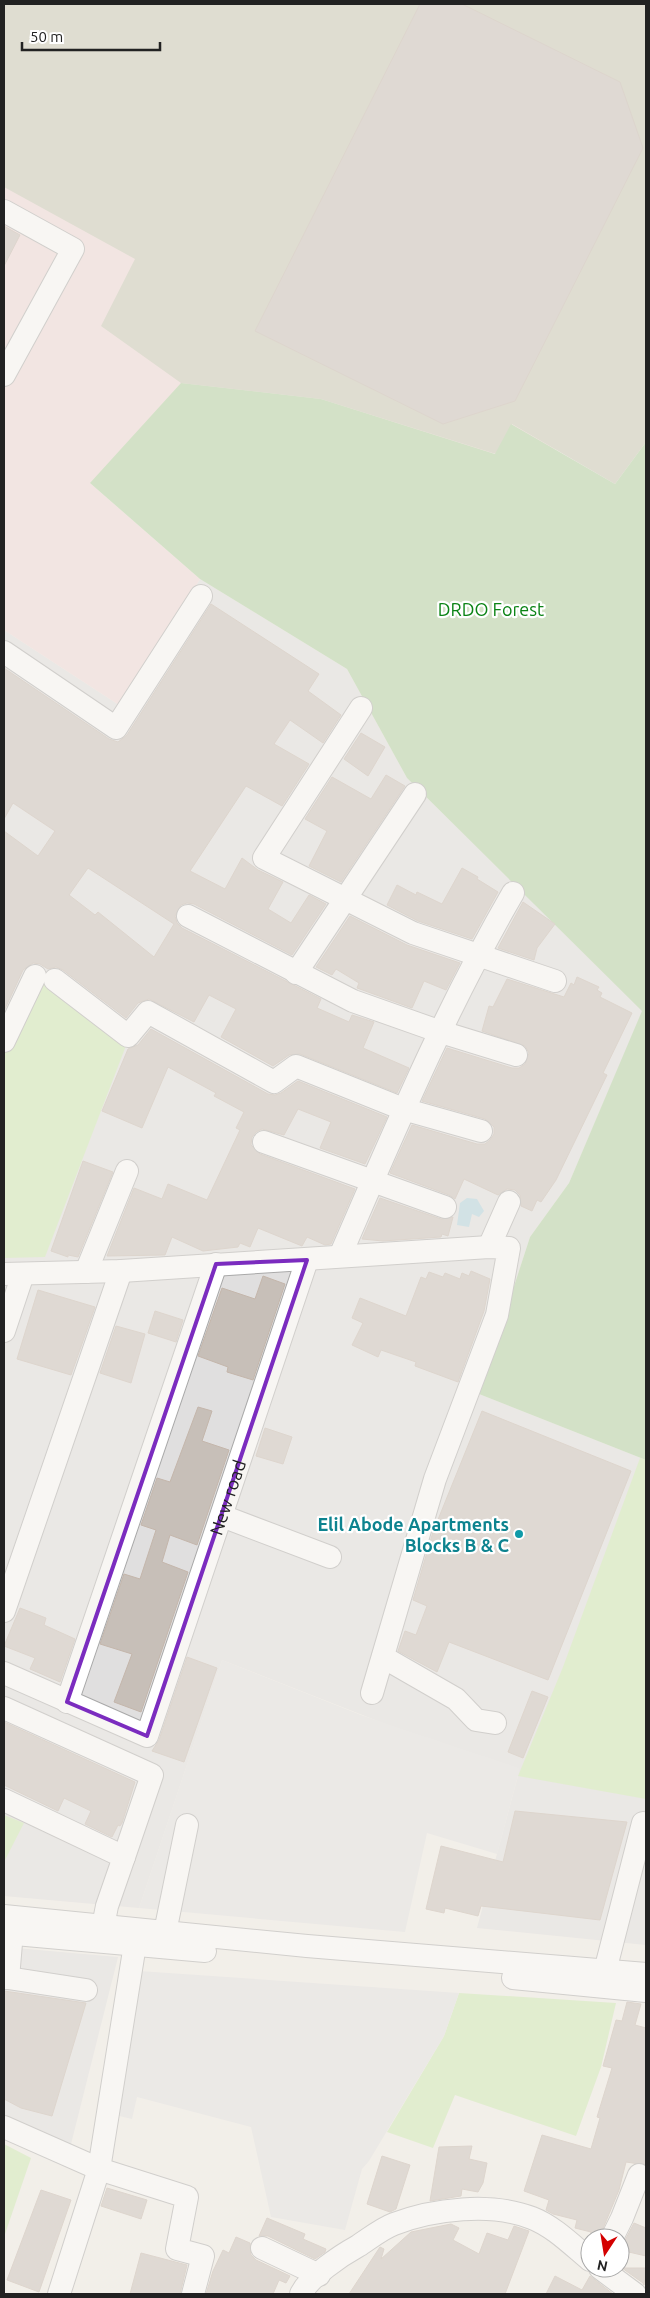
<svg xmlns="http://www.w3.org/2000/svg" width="650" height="2298" font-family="Ubuntu,sans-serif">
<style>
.residential{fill:#e0dfdf}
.commercial{fill:#f2dad9}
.construction{fill:#c7c7b4}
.grass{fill:#cdebb0}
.forest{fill:#add19e}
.parking{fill:#e2e2e2}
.water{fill:#aad3df}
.building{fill:#c7bfb8;stroke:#c4b6ab;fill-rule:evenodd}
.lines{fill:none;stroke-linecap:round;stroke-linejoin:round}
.minor-casing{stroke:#a9a9a9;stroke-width:24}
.minor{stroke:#fff;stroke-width:22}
.marked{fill:none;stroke:#7b2cbf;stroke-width:4;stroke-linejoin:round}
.culture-dot{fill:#0f9aa8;stroke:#fff;stroke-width:2}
.labels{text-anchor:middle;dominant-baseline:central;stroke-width:4.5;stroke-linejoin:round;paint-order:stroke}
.park-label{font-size:18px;fill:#0c8416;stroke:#fff}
.street-label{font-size:18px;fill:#222;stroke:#fff}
.culture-label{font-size:18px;font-weight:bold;fill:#0d838f;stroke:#fff;text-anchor:end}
</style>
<rect width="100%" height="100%" fill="#f2efe9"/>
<g class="residential">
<path d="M200,579L347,669L407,778L643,1011L569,1183L530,1237L479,1394L646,1460V1945L477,1928L518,1776L222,1660L139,1908L4,1896V630L122,707Z"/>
<path d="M4,1947L118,1957L70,2148L4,2117Z"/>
</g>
<path class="commercial" d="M4,4H646V442L90,483L200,579L122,707L4,630Z"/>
<path class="construction" d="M4,4H646V442L615,484L512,424L496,454L321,399L181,383L101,326L135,259L4,187Z"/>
<g class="grass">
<path d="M42,975L127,1043L45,1257L4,1258V1050Z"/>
<path d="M640,1458L646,1460V1799L518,1776L563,1667Z"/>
<path d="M4,1815L24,1823L4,1862Z"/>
<path d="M459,1993L616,2003L601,2067L576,2136L455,2095L433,2148L387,2132L444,2036Z"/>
<path d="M4,2144L31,2158L4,2237Z"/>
</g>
<path class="forest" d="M181,383L321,399L495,454L511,424L615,484L646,442V1460L479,1394L530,1237L569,1183L642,1011L407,778L347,669L200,579L90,483Z"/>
<g class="parking">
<path d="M222,1660L361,1715L520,1768L497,1854L427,1833L405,1932L139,1908Z"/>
<path d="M139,1971L459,1993L444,2036L369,2161L362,2169L345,2230L271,2217L251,2127L137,2097L132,2119L107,2113Z"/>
</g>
<path class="water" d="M467,1198L477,1199L484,1211L479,1217L472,1214L469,1227L457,1225L460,1203Z"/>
<g class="building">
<path d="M420,4H462L620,82L643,148L515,401L443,424L255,331Z"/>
<path d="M4,226L20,235L4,266Z"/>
<path d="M211,604L319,674L308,691L341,715L323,743L290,720L274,744L309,764L282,806L246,786L190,871L225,889L242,858L258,870L283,882L268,909L291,923L309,895L326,904L292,955L194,904L187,903L181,905L175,916L177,923L182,928L321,999L317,1008L349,1022L352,1015L374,1022L363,1048L409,1068L397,1093L300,1054L289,1055L273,1066L221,1037L236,1009L209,995L194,1022L149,999L138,1003L126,1018L63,970L56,967L48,969L40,964L33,963L23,970L4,1011V831L38,856L55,831L13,803L4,819V668L109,739L118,742L127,735ZM88,868L174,924L154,957L98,912L95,915L69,895Z"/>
<path d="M361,733L385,747L368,776L344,759Z"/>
<path d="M386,775L405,786L341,882L309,866L327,831L305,819L332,777L371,799Z"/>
<path d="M462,868L478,877L477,879L498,892L472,939L418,921L387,905L397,885L416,895L417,892L442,904Z"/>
<path d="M523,902L555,924L537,948L534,960L498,948Z"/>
<path d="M350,916L407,945L460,963L446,990L424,981L412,1008L357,988L359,983L336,969L332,975L316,967Z"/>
<path d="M577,977L599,987L597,990L602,993L600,997L632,1013L603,1073L607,1075L556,1180L541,1202L537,1200L532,1211L521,1206L520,1195L515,1190L507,1189L498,1195L464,1179L455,1199L449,1195L390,1173L412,1125L477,1144H485L490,1140L494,1134V1127L485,1119L422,1101L447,1048L512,1068H519L525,1064L529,1053L525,1046L482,1031L489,1006L493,1007L507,979L564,997L571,983L574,985Z"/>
<path d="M151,1029L268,1094L275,1095L281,1093L298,1081L387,1117L365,1164L320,1148L331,1122L298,1109L284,1135L262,1129L256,1132L252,1137L251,1145L260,1154L355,1189L331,1244L325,1245L307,1237L302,1246L258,1228L250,1247L240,1243L238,1247L203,1251L172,1237L165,1255L107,1256L134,1188L162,1199L168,1184L207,1200L240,1130L236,1128L244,1112L214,1096L216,1093L168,1067L142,1128L102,1111L128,1049L138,1045Z"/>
<path d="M83,1161L113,1172L78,1257L68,1255V1257L51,1251Z"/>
<path d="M380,1198L441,1219L453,1217L448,1236L442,1234L441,1237L383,1241L362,1239Z"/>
<path d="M471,1271L490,1279L484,1311L458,1382L415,1366L416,1362L381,1350L378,1357L352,1345L363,1323L352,1318L360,1298L406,1316L421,1277L426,1279L429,1272L443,1277L445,1273L460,1279L462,1273L469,1276Z"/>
<path d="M263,1276L285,1284L253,1380L227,1372L228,1367L198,1356L222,1288L255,1299Z"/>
<path d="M38,1290L95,1307L71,1375L17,1359Z"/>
<path d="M155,1311L183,1320L176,1342L148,1333Z"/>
<path d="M116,1326L145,1334L131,1383L100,1373Z"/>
<path d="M198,1407L212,1411L202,1441L229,1450L197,1545L170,1535L162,1562L188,1572L141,1712L114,1702L132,1654L100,1644L124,1574L140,1579L156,1530L141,1525L157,1478L170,1482Z"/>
<path d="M482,1411L631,1471L548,1680L449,1642L437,1672L398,1651L405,1631L416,1635L427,1606L413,1600L433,1532Z"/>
<path d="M265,1428L292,1437L283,1464L256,1456Z"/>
<path d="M20,1608L46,1618L44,1625L75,1639L60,1682L30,1669L35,1658L4,1646Z"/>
<path d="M187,1657L217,1668L184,1762L152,1751L159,1740Z"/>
<path d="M532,1691L548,1697L523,1758L508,1752Z"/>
<path d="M4,1722L135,1782L122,1823L120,1826L118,1825L112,1837L85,1824L91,1811L64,1798L58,1811L4,1785Z"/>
<path d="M515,1811L627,1822L600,1920L481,1906L478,1916L445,1908L444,1913L426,1909L441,1846L503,1862Z"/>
<path d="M4,1991L86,2003L52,2116L21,2108L4,2099Z"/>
<path d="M627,2002L641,2004L635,2025L646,2028V2165L626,2162L619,2190L599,2238H590L591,2232L575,2228L577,2220L553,2214L546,2210L549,2200L524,2191L542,2135L591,2149L600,2118L597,2117L612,2068L603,2066L616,2020L622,2021Z"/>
<path d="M472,2146L469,2159L487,2163L483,2183L478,2192L462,2189L461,2196L430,2201L439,2147Z"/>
<path d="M382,2156L410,2165L396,2209L390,2212L367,2204Z"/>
<path d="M107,2188L147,2200L141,2219L101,2206Z"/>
<path d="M41,2190L71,2200L39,2292L7,2280Z"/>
<path d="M267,2218L305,2234L303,2239L326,2249L325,2252L315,2259L268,2236H259Z"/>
<path d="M634,2223L646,2228V2256L620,2250Z"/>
<path d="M451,2224L459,2228L453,2240L479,2254L487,2233L508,2240L514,2226L529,2231L505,2294H349L380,2247L384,2249L381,2259L411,2232Z"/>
<path d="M236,2237L250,2243L251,2255L256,2260L290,2276L286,2283L279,2280L273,2294H206L213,2271L223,2250L229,2253Z"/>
<path d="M141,2253L187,2265L180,2294H130Z"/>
<path d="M622,2268H646L644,2285L643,2283Z"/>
<path d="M555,2276L582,2290L590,2276L613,2294H546Z"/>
</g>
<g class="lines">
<defs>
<g id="minor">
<path d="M4,211L73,249L4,375"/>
<path d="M4,652L116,728L201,596"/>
<path d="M361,708L264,858L413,933L555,981"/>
<path d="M188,916L353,1001L441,1032L516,1055"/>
<path d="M296,973L415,794"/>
<path d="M55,980L128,1036L148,1012L274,1082L296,1066L403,1109L481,1131"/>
<path d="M4,1041L35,976"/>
<path d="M264,1142L445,1207"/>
<path d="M489,1247L509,1202"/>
<path d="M340,1256C394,1132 445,1010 513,893"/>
<path d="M86,1272L127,1171"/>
<path d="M4,1274L121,1271L489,1247L509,1248L497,1315L435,1479L372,1693"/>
<path d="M4,1331L23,1274"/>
<path d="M222,1516L330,1557"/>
<path d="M4,1611L121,1271"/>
<path d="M383,1657L456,1699L476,1720L495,1723"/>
<path id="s1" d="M4,1673L147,1736L307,1260"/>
<path d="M67,1702L216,1264"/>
<path d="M4,1708L152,1775L124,1857"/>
<path d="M4,1800L124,1857L107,1906L103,1926"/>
<path d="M4,1916L307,1946L646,1974"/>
<path d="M165,1932L187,1825"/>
<path d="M4,1933L205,1951"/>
<path d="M4,1978H8L13,1920"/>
<path d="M8,1978L86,1990"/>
<path d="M513,1978L646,1991"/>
<path d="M604,1986L605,1971L643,1823"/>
<path d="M4,2127L99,2169L187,2197L177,2249L203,2256L193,2294"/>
<path d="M612,2238L622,2218L639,2175"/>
<path d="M262,2248L319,2275"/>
<path d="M600,2268L635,2294"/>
<path d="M59,2294L99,2169L137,1932"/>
<path d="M301,2294C310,2276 340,2256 358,2246C369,2239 381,2229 394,2224C433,2209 492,2202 532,2218C553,2226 572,2245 590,2260"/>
</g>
</defs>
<use href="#minor" class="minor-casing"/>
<use href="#minor" class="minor"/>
</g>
<path d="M0 0H650V2298H0ZM307,1260L147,1736L67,1702L216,1264Z" fill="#f2efe9" fill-opacity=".55" fill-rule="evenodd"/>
<path class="marked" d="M307,1260L147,1736L67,1702L216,1264Z"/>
<circle class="culture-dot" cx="519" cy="1534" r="5"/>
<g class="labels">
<g class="park-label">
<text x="491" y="609">DRDO Forest</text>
</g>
<g class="street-label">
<text stroke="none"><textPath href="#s1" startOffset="408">New road</textPath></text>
</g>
<g class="culture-label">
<text x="509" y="1524">Elil Abode Apartments<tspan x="509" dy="21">Blocks B &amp; C</tspan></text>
</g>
</g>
<rect width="650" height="2298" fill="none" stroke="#222222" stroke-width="10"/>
<g transform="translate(605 2253) rotate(192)"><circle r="24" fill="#ffffff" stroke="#a7a7a7"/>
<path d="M0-4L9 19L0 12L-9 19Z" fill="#d40000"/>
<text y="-8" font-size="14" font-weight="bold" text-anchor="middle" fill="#222222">N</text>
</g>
<path d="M22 42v8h138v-8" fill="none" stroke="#222222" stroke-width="2.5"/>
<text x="30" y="42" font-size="15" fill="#222222" stroke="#ffffff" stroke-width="4" paint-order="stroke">50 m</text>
</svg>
